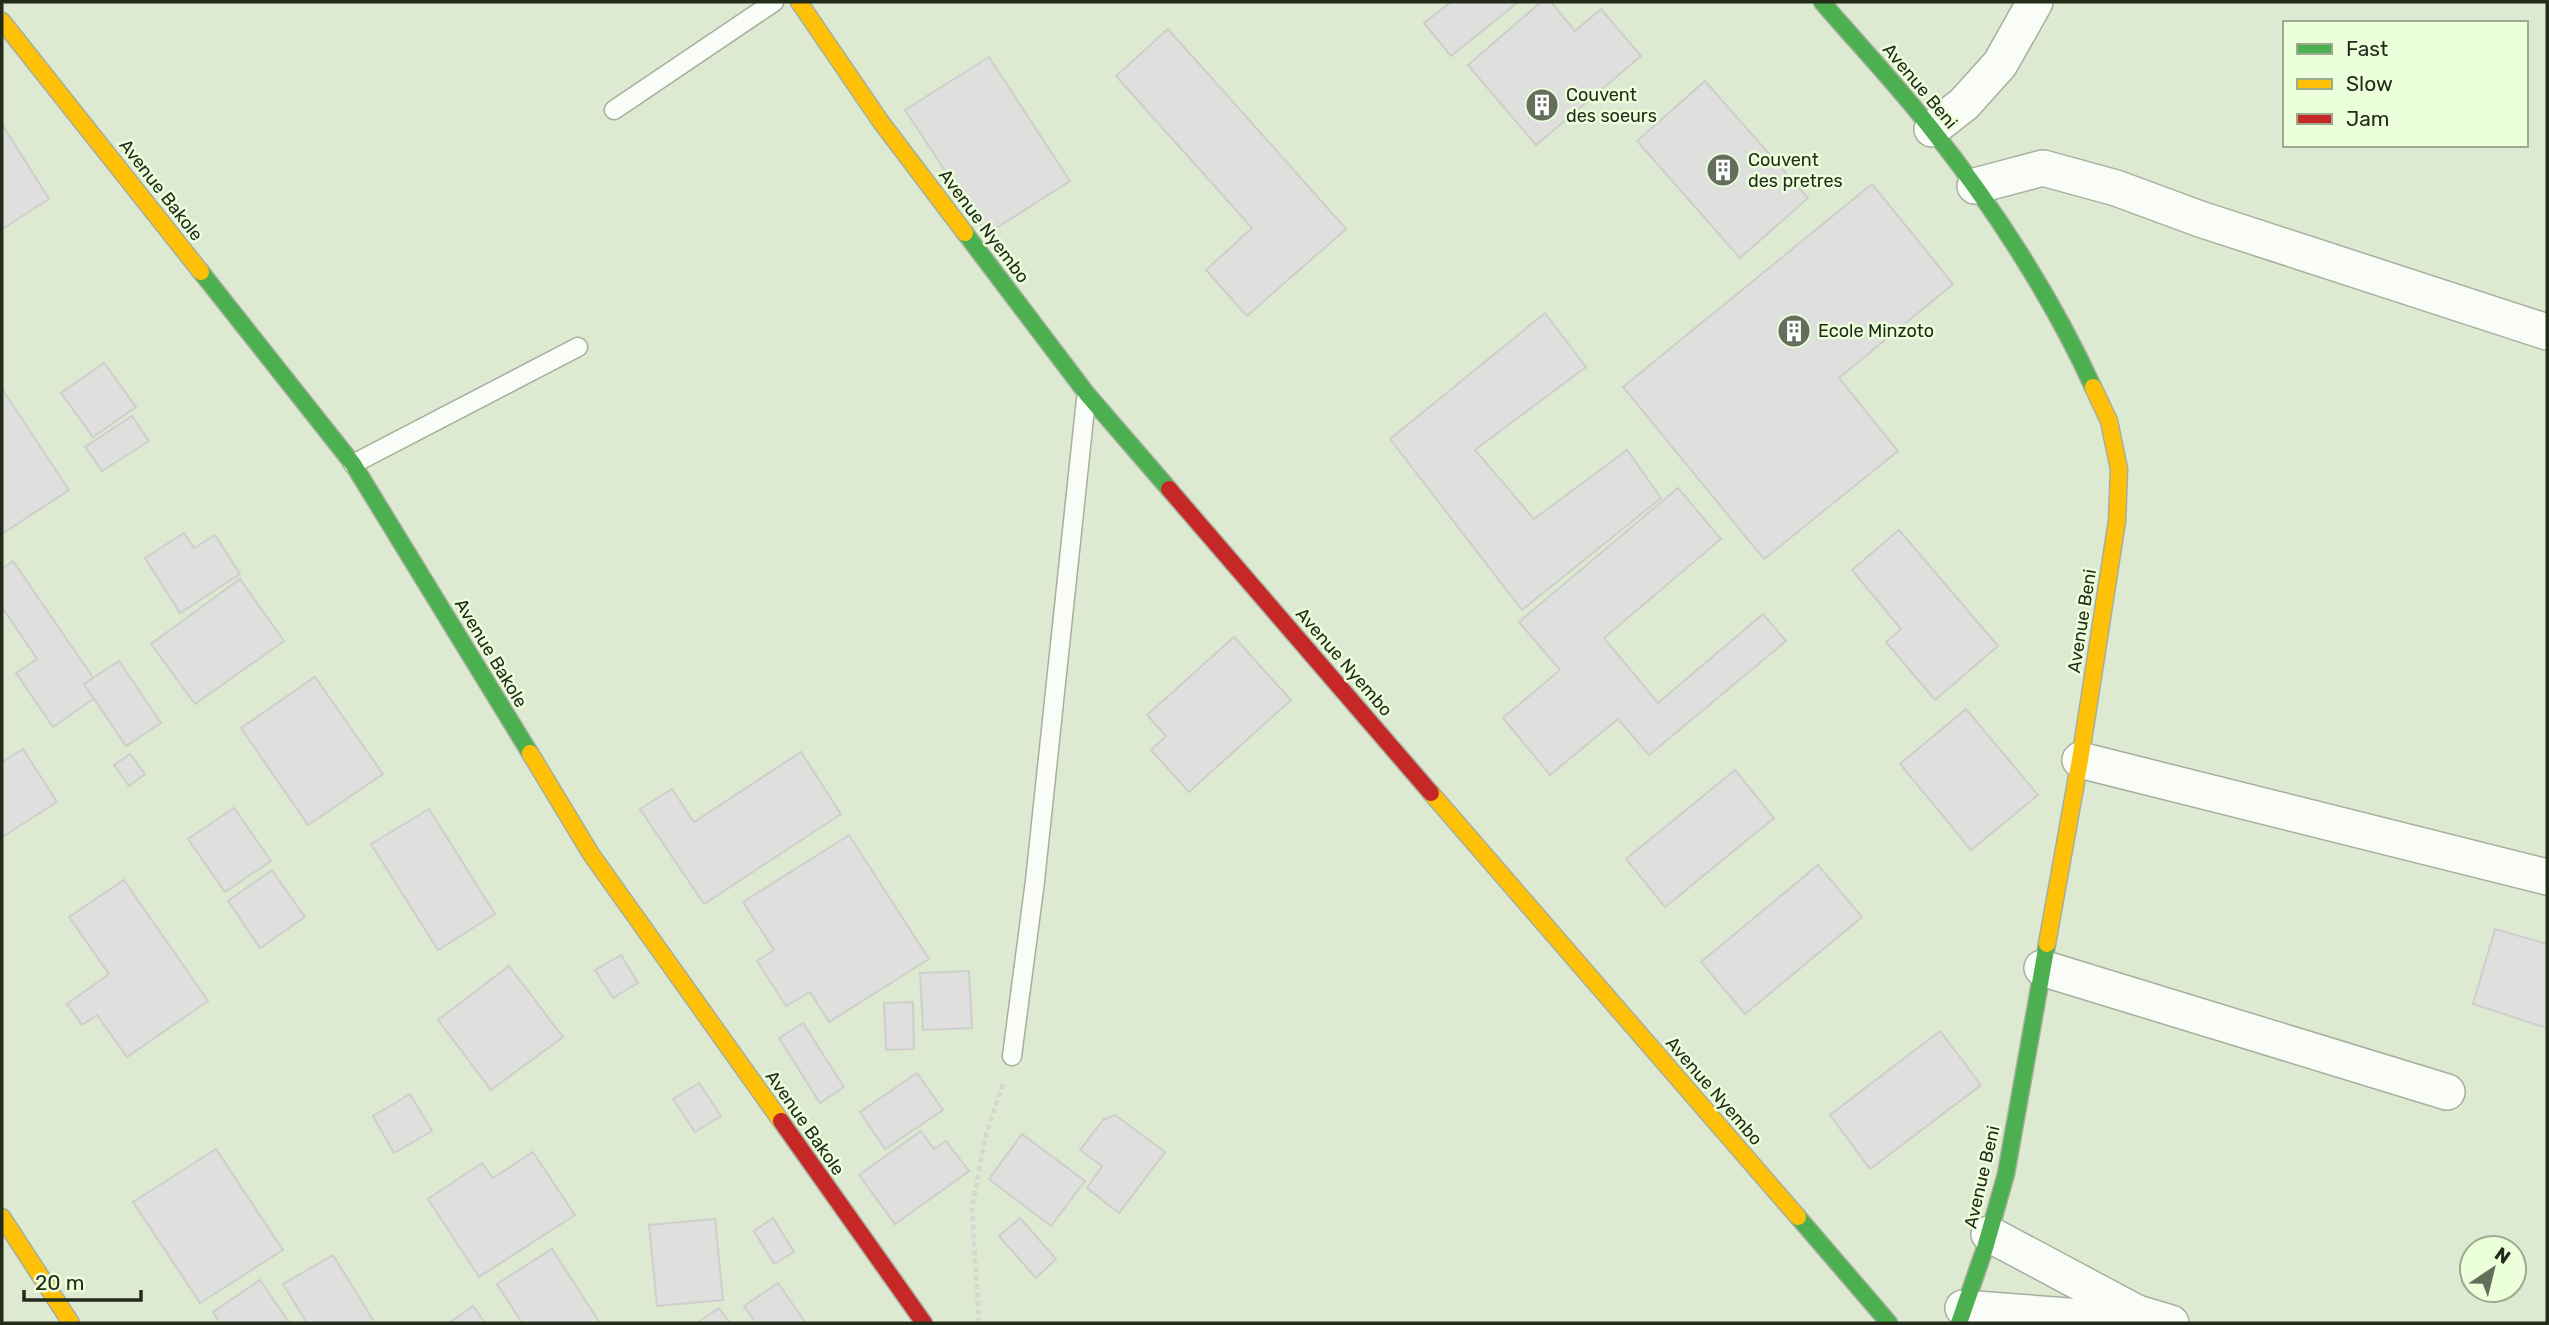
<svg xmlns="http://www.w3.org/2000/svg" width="2549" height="1325" font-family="Rubik,sans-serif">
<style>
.building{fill:#dfdfdd;stroke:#cecfcc;stroke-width:2}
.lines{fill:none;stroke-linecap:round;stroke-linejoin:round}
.lane-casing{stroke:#a6af9d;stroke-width:21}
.street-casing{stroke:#a6af9d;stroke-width:38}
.fast-casing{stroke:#a6af9d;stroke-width:19}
.slow-casing{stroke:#a6af9d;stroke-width:19}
.jam-casing{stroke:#a6af9d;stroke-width:19}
.path{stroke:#d3d7cf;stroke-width:4.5;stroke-dasharray:5 3.5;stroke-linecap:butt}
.lane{stroke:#fafcf8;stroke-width:18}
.street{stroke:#fafcf8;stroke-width:35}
.fast{stroke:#4caf50;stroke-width:16}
.slow{stroke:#ffc107;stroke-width:16}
.jam{stroke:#c62828;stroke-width:16}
.labels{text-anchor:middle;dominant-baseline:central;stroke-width:5;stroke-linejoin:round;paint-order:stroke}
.street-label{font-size:18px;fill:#232b1b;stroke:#ecffdb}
.poi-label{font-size:18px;fill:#232b1b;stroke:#ecffdb;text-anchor:start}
</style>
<rect width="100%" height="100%" fill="#dde9d1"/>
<g class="building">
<path d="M1451,2H1518L1451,56L1424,23Z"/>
<path d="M1541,2H1551L1575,31L1601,9L1641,56L1536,145L1468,65Z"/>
<path d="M1168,29L1346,229L1247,316L1206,270L1252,228L1116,76Z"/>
<path d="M989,57L1070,181L987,234L905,110Z"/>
<path d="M1705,81L1808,198L1740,258L1637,141Z"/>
<path d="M2,124L49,199L2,229Z"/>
<path d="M1872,184L1953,284L1839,378L1898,451L1764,559L1623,387Z"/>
<path d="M1545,313L1586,367L1475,450L1534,519L1627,450L1661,498L1522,610L1390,439Z"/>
<path d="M104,363L136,407L93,437L61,393Z"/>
<path d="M2,389L69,490L2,534Z"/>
<path d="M132,416L149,441L102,471L85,447Z"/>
<path d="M1678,488L1721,539L1604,638L1658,703L1763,614L1786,641L1649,755L1618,719L1550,775L1503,718L1560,670L1519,622Z"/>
<path d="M1899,530L1998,646L1935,700L1886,642L1901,629L1852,570Z"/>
<path d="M184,533L194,548L215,535L240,574L180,613L145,558Z"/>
<path d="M13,561L103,692L53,727L16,673L37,659L2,607V569Z"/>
<path d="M240,579L284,641L195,704L151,644Z"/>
<path d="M1234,637L1291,700L1189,792L1151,750L1166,736L1147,715Z"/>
<path d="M119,661L161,723L126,746L84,684Z"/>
<path d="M315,677L383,774L308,825L241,728Z"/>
<path d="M1966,709L2038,795L1971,850L1900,764Z"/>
<path d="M23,749L57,802L2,837V762Z"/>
<path d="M801,752L841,814L704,904L640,809L672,789L694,822Z"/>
<path d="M130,754L145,774L129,786L114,765Z"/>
<path d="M1735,770L1774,818L1665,907L1626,859Z"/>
<path d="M234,808L271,861L225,892L188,839Z"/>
<path d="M429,809L495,914L438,950L371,844Z"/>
<path d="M849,835L929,959L829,1022L810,992L786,1006L757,961L774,950L743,902Z"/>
<path d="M1818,865L1862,917L1745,1014L1701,962Z"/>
<path d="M272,870L305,917L260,948L228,901Z"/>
<path d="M124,880L208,1001L127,1057L97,1015L82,1025L67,1004L109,974L69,917Z"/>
<path d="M2495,929L2547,944V1028L2473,1004Z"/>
<path d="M621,955L638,983L613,998L595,970Z"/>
<path d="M509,966L563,1037L491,1090L438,1020Z"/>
<path d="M969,971L972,1028L923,1030L920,973Z"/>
<path d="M913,1002L914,1049L886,1050L884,1003Z"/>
<path d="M803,1023L844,1087L820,1103L779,1038Z"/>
<path d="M1940,1031L1981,1085L1870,1169L1830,1115Z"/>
<path d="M917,1073L943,1110L885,1149L860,1112Z"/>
<path d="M699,1083L721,1116L695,1132L673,1099Z"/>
<path d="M410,1094L432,1131L394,1153L373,1116Z"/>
<path d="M1115,1115L1165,1152L1119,1213L1087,1188L1102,1166L1080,1150L1104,1119Z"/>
<path d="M921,1131L934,1149L946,1141L969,1171L895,1224L859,1175Z"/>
<path d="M1022,1134L1085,1181L1051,1226L989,1179Z"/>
<path d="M216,1149L283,1250L200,1303L133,1202Z"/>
<path d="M533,1152L575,1215L479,1277L428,1199L482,1163L493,1178Z"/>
<path d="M773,1218L794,1252L774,1264L754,1231Z"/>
<path d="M1020,1218L1056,1259L1036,1278L999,1236Z"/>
<path d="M715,1219L723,1300L657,1306L649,1225Z"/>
<path d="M552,1249L600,1323H522L497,1284Z"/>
<path d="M333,1255L375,1323H307L283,1284Z"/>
<path d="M260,1280L289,1322L220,1323L213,1312Z"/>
<path d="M778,1283L805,1322L803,1323H756L744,1306Z"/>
<path d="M473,1306L485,1323H449Z"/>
<path d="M719,1308L730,1323H697Z"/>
</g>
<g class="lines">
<defs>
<g id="lane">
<path d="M614,110L774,2"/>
<path d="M353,464L578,347"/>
<path d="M1012,1056L1035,881L1086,399"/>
</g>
<g id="street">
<path d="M1932,129L1964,104L2000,64L2035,2"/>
<path d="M1975,186L2043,168L2116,188L2200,219L2547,332"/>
<path d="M2080,760L2547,877"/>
<path d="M2042,968L2447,1092"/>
<path d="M1989,1234L2137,1313"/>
<path d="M1963,1308L2081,1317L2137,1313L2171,1323"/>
</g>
<g id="fast">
<path d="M1822,2C1859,45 1898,86 1933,131C1993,206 2053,299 2093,387"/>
<path d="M965,233L1087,394L1169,489"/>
<path d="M201,272L353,464L530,753"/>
<path d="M1798,1217L1889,1323"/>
<path d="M1959,1323L1985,1248L2006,1174L2047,944"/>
</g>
<g id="slow">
<path d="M799,2L881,122L965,233"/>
<path d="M2,21L201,272"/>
<path d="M530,753L591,854L781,1121"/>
<path d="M1431,793L1798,1217"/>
<path d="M2047,944L2080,760L2117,521L2119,469L2109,421L2093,387"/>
<path d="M2,1217L71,1323"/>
</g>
<g id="jam">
<path d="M1169,489L1431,793"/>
<path d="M781,1121L924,1323"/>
</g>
</defs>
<use href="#lane" class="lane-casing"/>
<use href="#street" class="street-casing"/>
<use href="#fast" class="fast-casing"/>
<use href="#slow" class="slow-casing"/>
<use href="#jam" class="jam-casing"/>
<path class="path" d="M979,1323L972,1208L986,1134L1003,1083"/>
<use href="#lane" class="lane"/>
<use href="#street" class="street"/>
<use href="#fast" class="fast"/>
<use href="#slow" class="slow"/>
<use href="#jam" class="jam"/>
</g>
<defs>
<symbol id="building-disc" viewBox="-11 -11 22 22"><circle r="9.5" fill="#646e5b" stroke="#ecffdb"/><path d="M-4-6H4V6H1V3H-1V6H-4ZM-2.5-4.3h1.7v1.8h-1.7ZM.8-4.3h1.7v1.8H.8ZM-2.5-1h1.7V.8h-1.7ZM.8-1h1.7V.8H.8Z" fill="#fff"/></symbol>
</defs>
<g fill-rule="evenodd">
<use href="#building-disc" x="1523" y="86" width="38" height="38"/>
<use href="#building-disc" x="1704" y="151" width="38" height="38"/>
<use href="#building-disc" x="1775" y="312" width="38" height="38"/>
</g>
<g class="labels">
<g class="street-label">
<text transform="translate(1920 86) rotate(50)">Avenue Beni</text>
<text transform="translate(161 190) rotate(52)">Avenue Bakole</text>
<text transform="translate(984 226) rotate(53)">Avenue Nyembo</text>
<text transform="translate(2082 621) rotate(-81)">Avenue Beni</text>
<text transform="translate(491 653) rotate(59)">Avenue Bakole</text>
<text transform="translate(1344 662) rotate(49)">Avenue Nyembo</text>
<text transform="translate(1714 1091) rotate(49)">Avenue Nyembo</text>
<text transform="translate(805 1123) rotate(55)">Avenue Bakole</text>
<text transform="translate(1982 1177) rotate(-77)">Avenue Beni</text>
</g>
<g class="poi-label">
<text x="1566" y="95">Couvent<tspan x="1566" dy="21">des soeurs</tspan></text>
<text x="1748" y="160">Couvent<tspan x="1748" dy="21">des pretres</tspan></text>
<text x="1818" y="331">Ecole Minzoto</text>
</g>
</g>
<rect width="2549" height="1325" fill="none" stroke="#232b1b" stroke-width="7"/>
<rect x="2283" y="21" width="245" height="126" fill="#ecffdb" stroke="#9caa8e" stroke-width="2"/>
<rect x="2297" y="44" width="35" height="10" fill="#4caf50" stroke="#9caa8e" stroke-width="2"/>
<text x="2346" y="56" font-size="21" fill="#232b1b">Fast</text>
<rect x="2297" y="79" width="35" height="10" fill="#ffc107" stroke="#9caa8e" stroke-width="2"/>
<text x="2346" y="91" font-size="21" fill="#232b1b">Slow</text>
<rect x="2297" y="114" width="35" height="10" fill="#c62828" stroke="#9caa8e" stroke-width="2"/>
<text x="2346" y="126" font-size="21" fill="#232b1b">Jam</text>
<g transform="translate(2493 1269) rotate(35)"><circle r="33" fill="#ecffdb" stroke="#9caa8e" stroke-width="2"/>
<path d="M0-5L12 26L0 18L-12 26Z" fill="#646e5b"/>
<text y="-10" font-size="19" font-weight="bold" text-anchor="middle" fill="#232b1b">N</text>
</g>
<path d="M24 1290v10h117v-10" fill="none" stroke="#232b1b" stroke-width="3.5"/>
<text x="35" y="1290" font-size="21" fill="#232b1b" stroke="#ecffdb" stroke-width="5" paint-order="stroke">20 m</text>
</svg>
